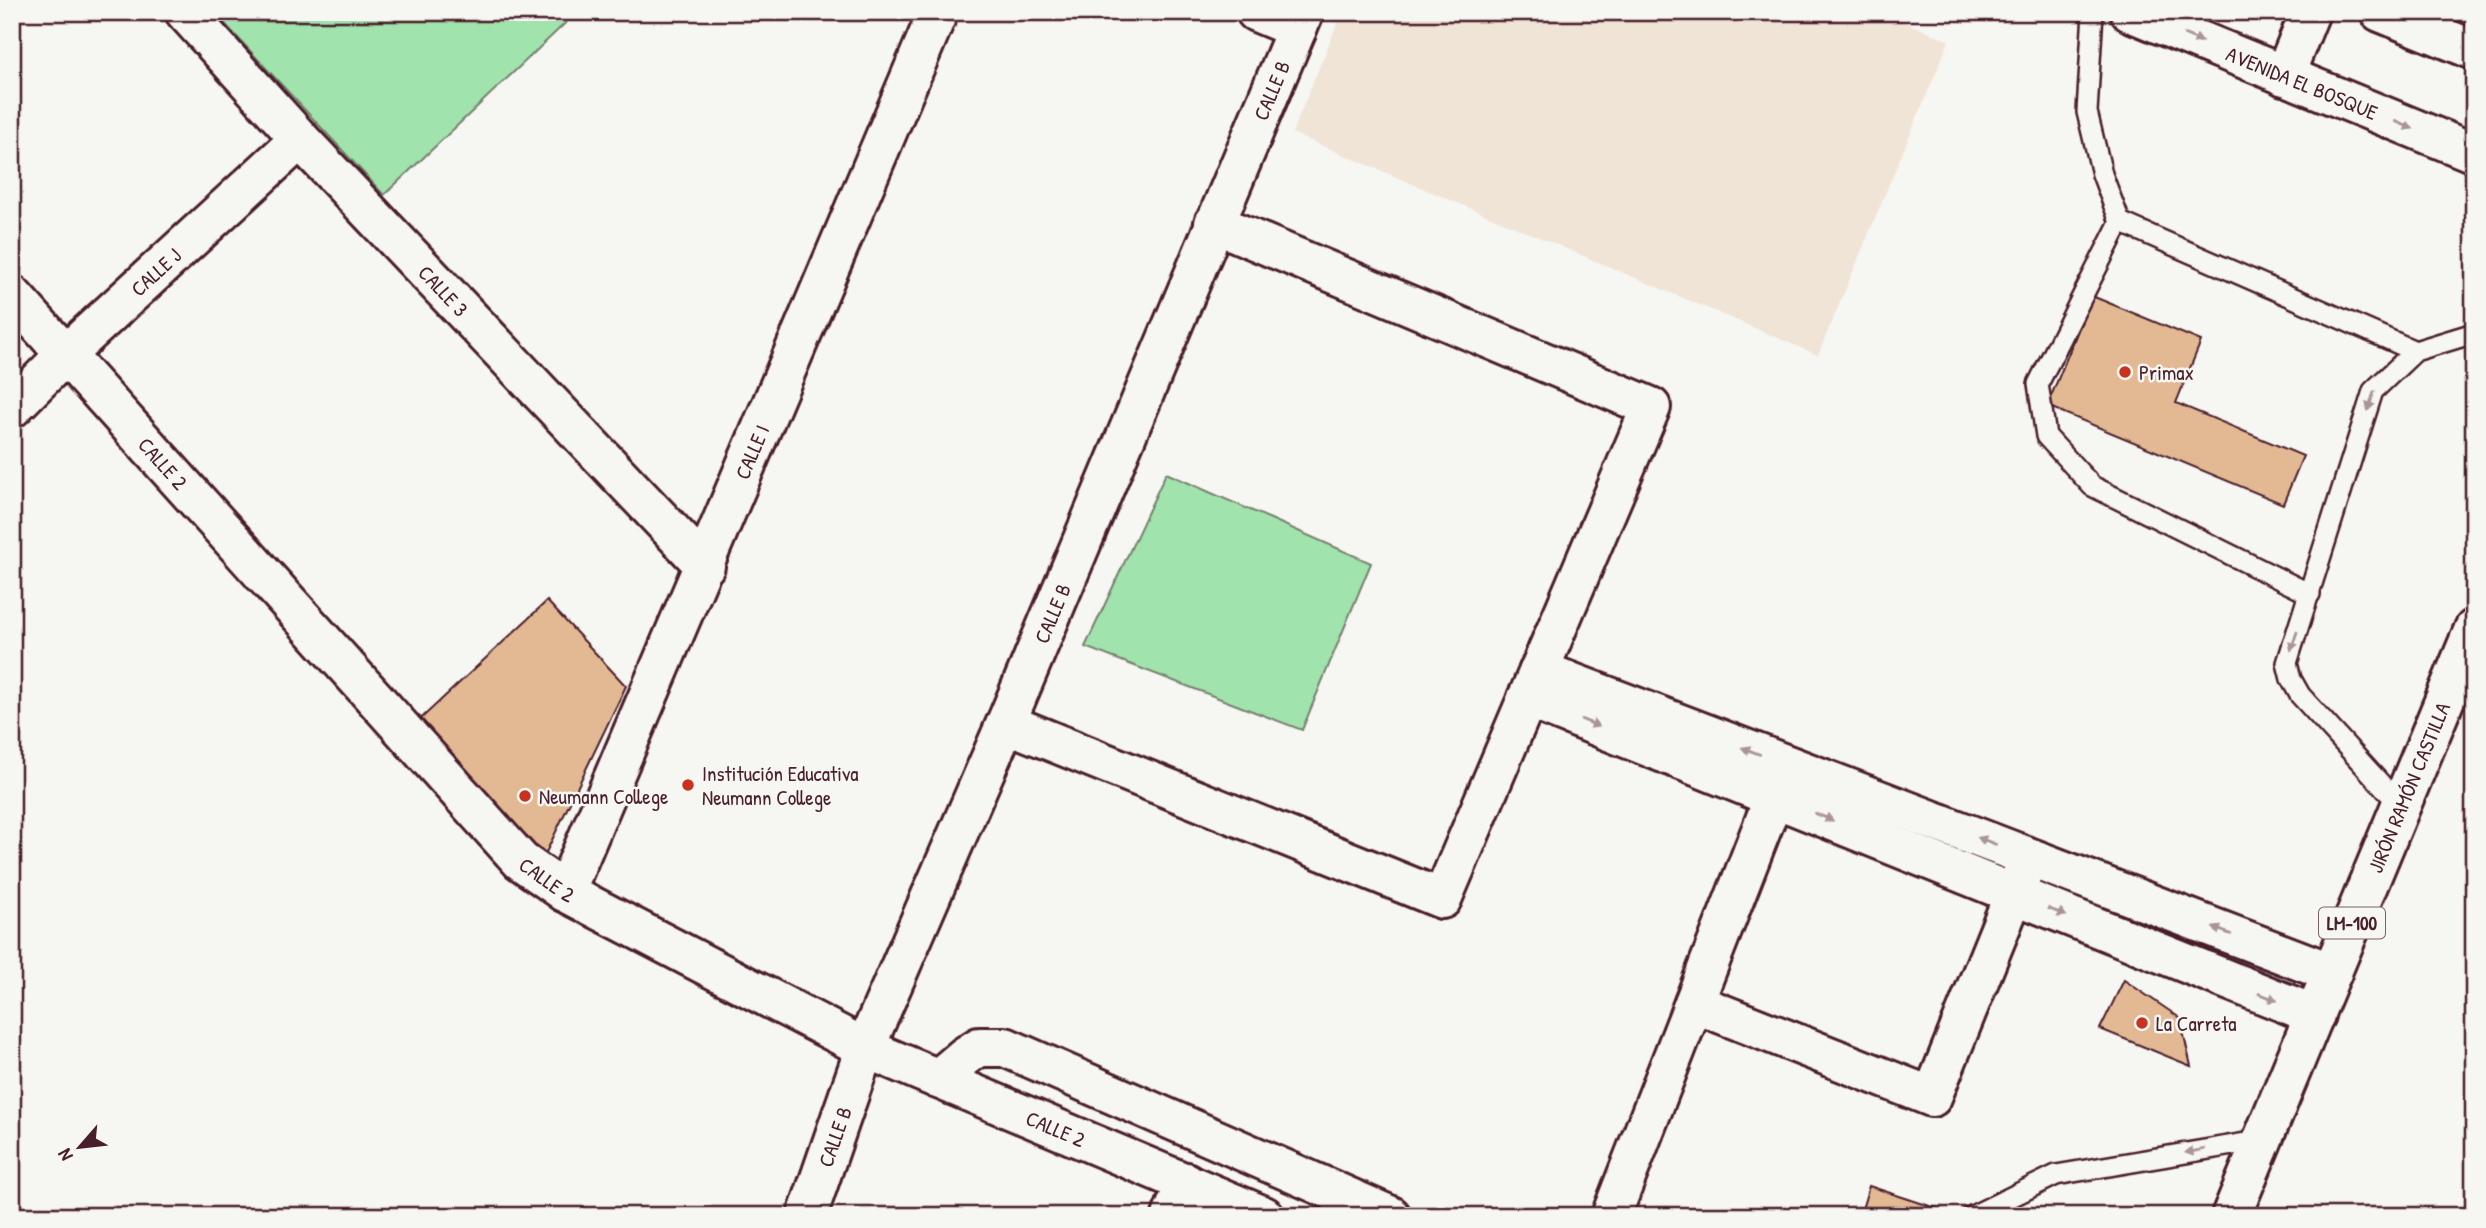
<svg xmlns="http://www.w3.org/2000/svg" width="2486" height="1228" font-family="'Patrick Hand',sans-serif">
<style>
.built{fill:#f0e4d6}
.green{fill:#a1e3ad;stroke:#76816c;stroke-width:2}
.building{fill:#e3b994;stroke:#4a1f2b;stroke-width:2}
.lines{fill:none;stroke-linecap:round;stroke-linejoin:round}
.service-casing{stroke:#4a1f2b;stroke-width:24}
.minor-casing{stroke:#4a1f2b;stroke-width:44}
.tertiary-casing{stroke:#4a1f2b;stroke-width:44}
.primary-casing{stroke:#4a1f2b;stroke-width:44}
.service{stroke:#f6f6f2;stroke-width:19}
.minor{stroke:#f6f6f2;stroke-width:38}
.tertiary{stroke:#f6f6f2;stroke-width:38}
.primary{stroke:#f6f6f2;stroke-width:38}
.oneway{fill:#a99598}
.poi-dot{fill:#c8321e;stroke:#f6f6f2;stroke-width:2.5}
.labels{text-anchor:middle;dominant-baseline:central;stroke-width:5;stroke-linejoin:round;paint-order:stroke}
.shield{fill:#f6f6f2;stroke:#7e6067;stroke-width:2}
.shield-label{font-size:19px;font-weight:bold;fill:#4a1f2b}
.street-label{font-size:21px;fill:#4a1f2b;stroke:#f6f6f2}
.poi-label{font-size:21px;fill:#4a1f2b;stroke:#f6f6f2;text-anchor:start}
</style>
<rect width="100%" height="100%" fill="#f6f6f2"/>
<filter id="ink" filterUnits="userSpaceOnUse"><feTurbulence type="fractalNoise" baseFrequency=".0143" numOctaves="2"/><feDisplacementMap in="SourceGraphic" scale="14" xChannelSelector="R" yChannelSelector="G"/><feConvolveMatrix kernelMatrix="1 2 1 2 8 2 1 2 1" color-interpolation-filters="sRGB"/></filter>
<g filter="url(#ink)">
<path class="built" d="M1342,12H1881L1949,41L1818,355L1292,133Z"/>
<g class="green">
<path d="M214,12H577L384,195Z"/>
<path d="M1166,473L1371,563L1302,730L1085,647Z"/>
</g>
<g class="building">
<path d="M2092,296L2201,341L2176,403L2303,456L2283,504L2047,406Z"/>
<path d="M547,601L626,686L540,865L412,727Z"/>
<path d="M2124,980L2180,1018L2191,1066L2100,1029Z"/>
<path d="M1869,1186L1960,1216H1860Z"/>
</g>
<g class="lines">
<defs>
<g id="service">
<path d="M2093,12L2087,112L2102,174L2120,222L2415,351"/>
<path d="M2120,222L2038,384L2046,436L2092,486L2310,594"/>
<path d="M2400,805L2300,695L2291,679L2287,663L2373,391L2415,351L2474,333"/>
<path d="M1972,1216L2056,1175L2263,1140"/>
</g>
<g id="minor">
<path id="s1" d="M185,12L300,139L705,566"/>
<path d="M1256,12L1297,29"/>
<path d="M2284,76L2310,12"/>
<path id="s2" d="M12,295L521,861L565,892L865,1048L1264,1216"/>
<path id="s3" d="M12,408L66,354L300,139"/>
<path d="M1539,670L2332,973"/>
<path d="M1527,698L2315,1015"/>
<path d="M1006,723L1442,899L1651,407L1214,223"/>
<path id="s4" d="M565,892L938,12"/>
<path d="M1694,1003L1932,1097L2023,872"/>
<path d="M938,1079L965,1056L979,1047H1005L1391,1216"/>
<path id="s5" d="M807,1216L865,1048L1006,723L1304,12"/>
<path d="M1172,1216L1186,1182"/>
<path d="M1611,1216L1783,774"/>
</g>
<g id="tertiary">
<path id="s6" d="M2130,12L2474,153"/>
<path d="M2380,12L2474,50"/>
</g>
<g id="primary">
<path id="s7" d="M2231,1216L2474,629"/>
</g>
</defs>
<use href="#service" class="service-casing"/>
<use href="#minor" class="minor-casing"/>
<use href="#tertiary" class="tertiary-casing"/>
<use href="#primary" class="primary-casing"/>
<use href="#service" class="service"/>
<use href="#minor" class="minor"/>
<use href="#tertiary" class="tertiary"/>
<use href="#primary" class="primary"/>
</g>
<defs><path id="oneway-solid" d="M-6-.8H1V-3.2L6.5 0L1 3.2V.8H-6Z" transform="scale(1.75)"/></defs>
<g class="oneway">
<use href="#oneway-solid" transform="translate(2193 38) rotate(22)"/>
<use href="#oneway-solid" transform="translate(2404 125) rotate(22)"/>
<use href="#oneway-solid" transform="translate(2371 401) rotate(109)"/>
<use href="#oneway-solid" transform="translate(2294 641) rotate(108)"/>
<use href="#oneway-solid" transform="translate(1590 723) rotate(22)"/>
<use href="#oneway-solid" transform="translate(1751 751) rotate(-159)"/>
<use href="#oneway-solid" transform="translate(1824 817) rotate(22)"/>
<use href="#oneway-solid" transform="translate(1987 841) rotate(-159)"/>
<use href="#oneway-solid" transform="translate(2057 912) rotate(22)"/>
<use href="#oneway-solid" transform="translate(2222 931) rotate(-159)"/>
<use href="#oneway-solid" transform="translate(2268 997) rotate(22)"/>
<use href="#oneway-solid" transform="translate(2195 1151) rotate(170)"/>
</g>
</g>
<g class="poi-dot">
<circle cx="2125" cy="372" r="7"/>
<circle cx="688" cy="785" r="7"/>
<circle cx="525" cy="796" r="7"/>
<circle cx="2142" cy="1023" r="7"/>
</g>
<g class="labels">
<rect class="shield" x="2319" y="907.5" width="66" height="31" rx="5"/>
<g class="shield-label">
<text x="2352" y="923">LM-100</text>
</g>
<g class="street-label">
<text stroke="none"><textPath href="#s6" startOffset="186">AVENIDA EL BOSQUE</textPath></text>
<text stroke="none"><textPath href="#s5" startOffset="1218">CALLE B</textPath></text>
<text stroke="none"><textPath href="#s3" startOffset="198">CALLE J</textPath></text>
<text stroke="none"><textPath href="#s1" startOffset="380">CALLE 3</textPath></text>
<text stroke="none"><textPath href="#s4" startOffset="478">CALLE I</textPath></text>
<text stroke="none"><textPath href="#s2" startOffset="226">CALLE 2</textPath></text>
<text stroke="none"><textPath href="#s5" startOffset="651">CALLE B</textPath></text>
<text stroke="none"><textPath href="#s7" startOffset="464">JIRÓN RAMÓN CASTILLA</textPath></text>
<text stroke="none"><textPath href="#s2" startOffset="793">CALLE 2</textPath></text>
<text stroke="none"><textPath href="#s2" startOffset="1360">CALLE 2</textPath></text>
<text stroke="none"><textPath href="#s5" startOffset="84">CALLE B</textPath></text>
</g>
<g class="poi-label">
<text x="2139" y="372">Primax</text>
<text x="702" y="773">Institución Educativa<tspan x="702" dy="24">Neumann College</tspan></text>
<text x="539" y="796">Neumann College</text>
<text x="2156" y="1023">La Carreta</text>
</g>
</g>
<rect width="2486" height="1228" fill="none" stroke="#f6f6f2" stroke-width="42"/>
<rect x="21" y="21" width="2444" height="1186" fill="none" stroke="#4a1f2b" stroke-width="2.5" filter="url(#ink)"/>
<g transform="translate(80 1147) rotate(242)" stroke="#f6f6f2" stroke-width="5" paint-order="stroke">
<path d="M0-5L12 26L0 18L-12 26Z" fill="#4a1f2b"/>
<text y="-10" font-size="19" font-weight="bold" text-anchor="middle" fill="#4a1f2b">N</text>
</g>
</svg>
